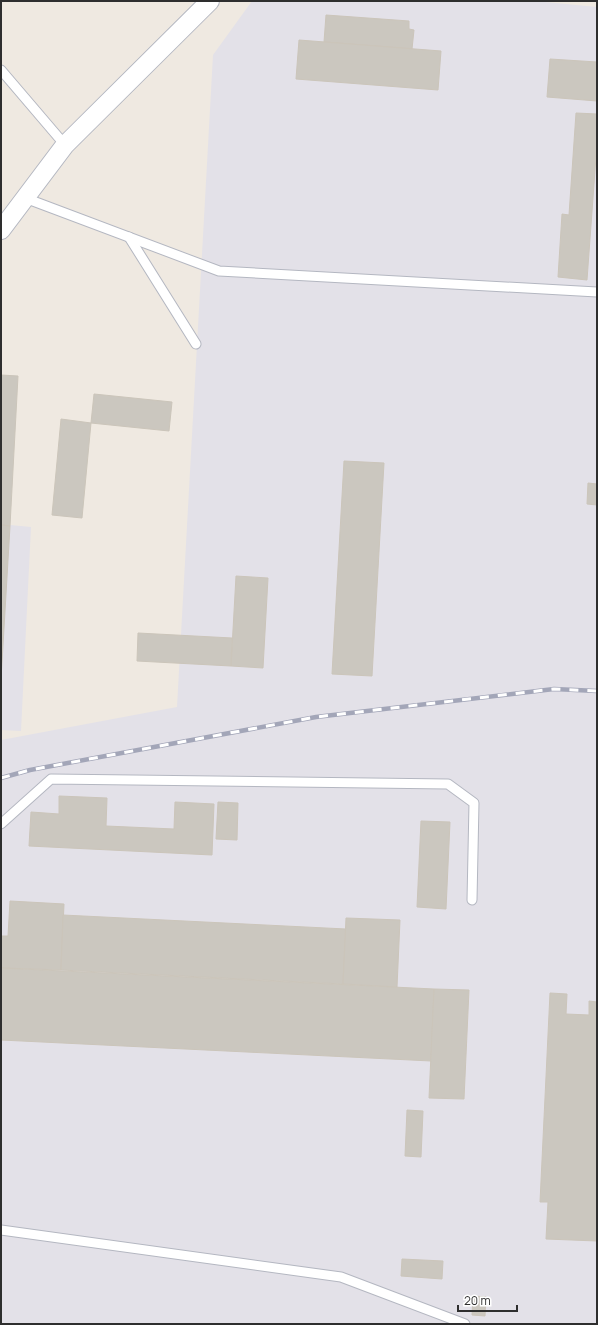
<svg xmlns="http://www.w3.org/2000/svg" width="598" height="1325" font-family="Manrope,sans-serif">
<style>
.industrial{fill:#e3e1e8}
.building{fill:#cbc7bf;stroke:#cbc5ba}
.lines{fill:none;stroke-linecap:round;stroke-linejoin:round}
.lane-casing{stroke:#b4b7c1;stroke-width:11}
.street-casing{stroke:#b4b7c1;stroke-width:20}
.lane{stroke:#fff;stroke-width:9}
.street{stroke:#fff;stroke-width:18}
.rail-casing{stroke:#a3a6b8;stroke-width:4.5}
.rail{stroke:#fff;stroke-width:3;stroke-dasharray:9;stroke-linecap:butt}
</style>
<rect width="100%" height="100%" fill="#efe9e1"/>
<g class="industrial">
<path d="M252,1H535L597,7V1324H1V740L177,707L213,55Z"/>
<path d="M1,375L18,376L10,525L31,527L21,731L1,730Z"/>
</g>
<g class="building">
<path d="M326,15L409,21V29L414,30L412,49L324,42Z"/>
<path d="M299,40L441,51L438,90L296,79Z"/>
<path d="M550,59L597,62V101L547,97Z"/>
<path d="M576,113L597,114V143L587,280L558,277L562,214L569,215Z"/>
<path d="M1,375L18,376L10,526L1,525Z"/>
<path d="M94,394L172,402L169,431L91,423Z"/>
<path d="M61,419L91,423L82,518L52,515Z"/>
<path d="M344,461L384,463L372,676L332,674Z"/>
<path d="M588,483L597,484V505L587,504Z"/>
<path d="M1,525L10,526L1,679Z"/>
<path d="M236,576L268,578L263,668L231,666Z"/>
<path d="M138,633L232,638L231,666L137,661Z"/>
<path d="M59,796L107,798L106,826L174,829L175,802L214,804L212,855L29,846L31,812L59,814Z"/>
<path d="M218,802L238,803L237,840L216,839Z"/>
<path d="M421,821L450,822L446,909L417,907Z"/>
<path d="M10,901L64,904L61,970L1,968V936H8Z"/>
<path d="M63,915L346,929L343,984L61,970Z"/>
<path d="M346,918L400,920L397,987L343,984Z"/>
<path d="M1,968L434,989L431,1061L1,1040Z"/>
<path d="M434,989L469,990L464,1099L429,1098Z"/>
<path d="M550,993L567,994L566,1014L589,1015V1001L597,1002V1241L546,1239L548,1202H540Z"/>
<path d="M407,1110L423,1111L421,1157L405,1156Z"/>
<path d="M402,1259L443,1261L442,1279L401,1276Z"/>
<path d="M473,1296L486,1297L485,1316L472,1315Z"/>
</g>
<g class="lines">
<defs>
<g id="lane">
<path d="M1,70L65,145"/>
<path d="M25,198L219,271L597,292"/>
<path d="M129,237L196,344"/>
<path d="M1,824L51,779L448,784L474,803L472,900"/>
<path d="M1,1230L341,1277L465,1324"/>
</g>
<path id="street" d="M1,230L65,145L210,1"/>
</defs>
<use href="#lane" class="lane-casing"/>
<use href="#street" class="street-casing"/>
<use href="#lane" class="lane"/>
<use href="#street" class="street"/>
<defs>
<path id="rail" d="M1,778L30,770L316,717L554,689L597,691"/>
</defs>
<use href="#rail" class="rail-casing"/>
<use href="#rail" class="rail"/>
</g>
<rect width="598" height="1325" fill="none" stroke="#2e2e2e" stroke-width="4"/>
<path d="M458 1305v6h59v-6" fill="none" stroke="#2e2e2e" stroke-width="2"/>
<text x="464" y="1305" font-size="12" fill="#2e2e2e" stroke="#ffffff" stroke-width="3" paint-order="stroke">20 m</text>
</svg>
